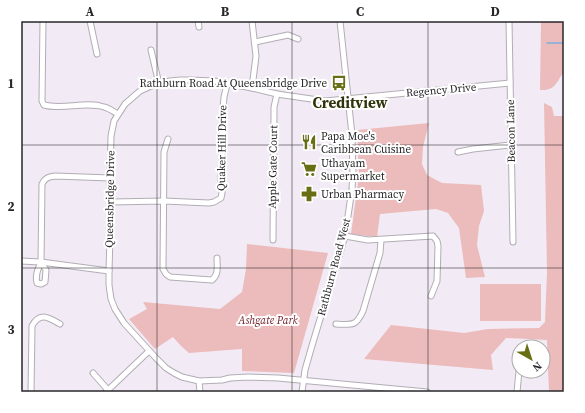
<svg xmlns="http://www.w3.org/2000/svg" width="585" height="413" font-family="'Source Serif 4',serif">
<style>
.green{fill:#ecbbbb}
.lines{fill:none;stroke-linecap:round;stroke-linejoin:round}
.stream{stroke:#7fadde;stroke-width:1.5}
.minor-casing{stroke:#b2adb5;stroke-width:7}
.minor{stroke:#fff;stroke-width:5}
.grid{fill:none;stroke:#29272a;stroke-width:1;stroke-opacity:0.55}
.labels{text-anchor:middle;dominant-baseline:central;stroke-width:4;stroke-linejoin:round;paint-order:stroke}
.poi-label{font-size:11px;fill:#29272a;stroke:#fff;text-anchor:start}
.street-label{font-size:11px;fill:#29272a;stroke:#fff}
.park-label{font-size:11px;font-style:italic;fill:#711d27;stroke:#fff}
.district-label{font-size:15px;font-weight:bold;fill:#30340b;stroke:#fff}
.neatline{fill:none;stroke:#29272a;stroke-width:1.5}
.grid-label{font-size:13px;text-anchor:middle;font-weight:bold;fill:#29272a}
</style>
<rect width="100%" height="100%" fill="#f2ebf5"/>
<g class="green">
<path d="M541,21H564V98L563,73C556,83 555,91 540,90Z"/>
<path d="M544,103L552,107L554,116H564V392H549L547,340L506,338L491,355L493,370L364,359L391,325L464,333L488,329L539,328L545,322L547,272Z"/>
<path d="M429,123L423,147L422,164L427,175L442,183L481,185L484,211L479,226L477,245L485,277L466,278L459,228L448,213L436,209L380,214L377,237L351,234L359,175L357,130Z"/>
<path d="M247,244L328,253L294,373L242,371V349L189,353L181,346L173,337L155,349L129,319L147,309L143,302L220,309L242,292L246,269Z"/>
<rect x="480" y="284" width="61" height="37"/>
</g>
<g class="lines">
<path class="stream" d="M547,43H564"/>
<defs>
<g id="minor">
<path d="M43,21L42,101L44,105C63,110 86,101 104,107C109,108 114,112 118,114"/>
<path d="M90,21L97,54"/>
<path d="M198,21L199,27"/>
<path d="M252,21L256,56L252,88"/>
<path d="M509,21L513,242"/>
<path d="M255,42L288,35L298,39"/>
<path d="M151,50L159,84"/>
<path d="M168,139L164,152L163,269L166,274L170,277L212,280C219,274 217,267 217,258"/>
<path d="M458,152L473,149L511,145"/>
<path d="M111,202L164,201L209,203L214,202L221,198L222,193L221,183L223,108L224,97L227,84"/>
<path d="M345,236L368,240L433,236L437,241L438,246L437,281L431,296"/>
<path d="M273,240L274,114V107L277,94"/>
<path d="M21,261L41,262L109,271"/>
<path d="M41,262L46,270L45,282L41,284L37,283C35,275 38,269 41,262L42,184C45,178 48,177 55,176L110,178"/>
<path d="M336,324C353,325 356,326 363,311L380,253L381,240"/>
<path d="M93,373L108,390"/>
<path d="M199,381L200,392"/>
<path d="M31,392L32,326C40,311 49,318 60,324"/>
<path d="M106,392L149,351"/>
<path d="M302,392L305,370L311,349L345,236L352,189L353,174L352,135L340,21"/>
<path d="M427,392L278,378L248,377L230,378L222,380L199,381L182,377L174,373L166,368L156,358L124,323L115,309L111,299L109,285V271L111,202L110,178L111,136L114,121L125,104L140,91L151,86L170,81L180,80H189L214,81L252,88L277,94L325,101L510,83"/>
<path d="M517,392L519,371"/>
</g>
</defs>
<use href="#minor" class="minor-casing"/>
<use href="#minor" class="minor"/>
</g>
<path class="grid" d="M157,21V392M292,21V392M428,21V392M21,145H564M21,268H564"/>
<defs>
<symbol id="bus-bare" viewBox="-9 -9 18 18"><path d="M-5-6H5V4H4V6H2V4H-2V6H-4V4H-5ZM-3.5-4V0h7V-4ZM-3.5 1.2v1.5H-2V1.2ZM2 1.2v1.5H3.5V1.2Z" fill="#676e14" stroke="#fff" stroke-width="2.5" paint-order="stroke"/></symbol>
<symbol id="restaurant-bare" viewBox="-9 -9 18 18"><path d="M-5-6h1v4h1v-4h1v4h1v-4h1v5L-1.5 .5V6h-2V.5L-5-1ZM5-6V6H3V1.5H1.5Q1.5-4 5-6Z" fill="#676e14" stroke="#fff" stroke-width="2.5" paint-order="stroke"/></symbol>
<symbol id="supermarket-bare" viewBox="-9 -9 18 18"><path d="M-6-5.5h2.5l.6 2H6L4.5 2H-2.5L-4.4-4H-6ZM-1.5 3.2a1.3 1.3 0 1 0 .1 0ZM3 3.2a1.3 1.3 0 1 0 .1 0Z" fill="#676e14" stroke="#fff" stroke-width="2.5" paint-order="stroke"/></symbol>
<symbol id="pharmacy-bare" viewBox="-9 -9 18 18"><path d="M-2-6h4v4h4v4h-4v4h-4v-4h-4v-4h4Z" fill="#676e14" stroke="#fff" stroke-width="2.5" paint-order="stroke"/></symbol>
</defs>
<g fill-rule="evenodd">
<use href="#bus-bare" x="328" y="72" width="22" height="22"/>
<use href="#restaurant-bare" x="298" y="131" width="22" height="22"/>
<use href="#supermarket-bare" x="298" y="158" width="22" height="22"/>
<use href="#pharmacy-bare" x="298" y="183" width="22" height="22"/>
</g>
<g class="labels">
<g class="poi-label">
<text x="327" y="83" text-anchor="end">Rathburn Road At Queensbridge Drive</text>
<text x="321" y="136">Papa Moe's<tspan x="321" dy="13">Caribbean Cuisine</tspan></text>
<text x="321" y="163">Uthayam<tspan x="321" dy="13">Supermarket</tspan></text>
<text x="321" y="194">Urban Pharmacy</text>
</g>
<g class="street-label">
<text transform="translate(441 90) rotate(-5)">Regency Drive</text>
<text transform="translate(511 131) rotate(-91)">Beacon Lane</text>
<text transform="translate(222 148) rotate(-89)">Quaker Hill Drive</text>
<text transform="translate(273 167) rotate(-89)">Apple Gate Court</text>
<text transform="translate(110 199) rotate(-89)">Queensbridge Drive</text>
<text transform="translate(334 267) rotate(-75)">Rathburn Road West</text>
</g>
<g class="park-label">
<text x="268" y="320">Ashgate Park</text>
</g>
<g class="district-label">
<text x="350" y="102">Creditview</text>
</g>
</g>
<rect width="585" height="413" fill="none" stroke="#ffffff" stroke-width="44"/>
<g transform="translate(531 359) rotate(141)"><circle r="19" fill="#ffffff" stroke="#a9a9aa"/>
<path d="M0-3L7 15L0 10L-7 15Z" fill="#676e14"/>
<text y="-6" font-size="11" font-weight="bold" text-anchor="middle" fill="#29272a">N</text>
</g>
<rect x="22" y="22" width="541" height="369" class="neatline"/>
<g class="grid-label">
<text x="90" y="16">A</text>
<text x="225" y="16">B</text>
<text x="360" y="16">C</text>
<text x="495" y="16">D</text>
<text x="11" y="88">1</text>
<text x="11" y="211">2</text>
<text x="11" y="334">3</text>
</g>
</svg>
